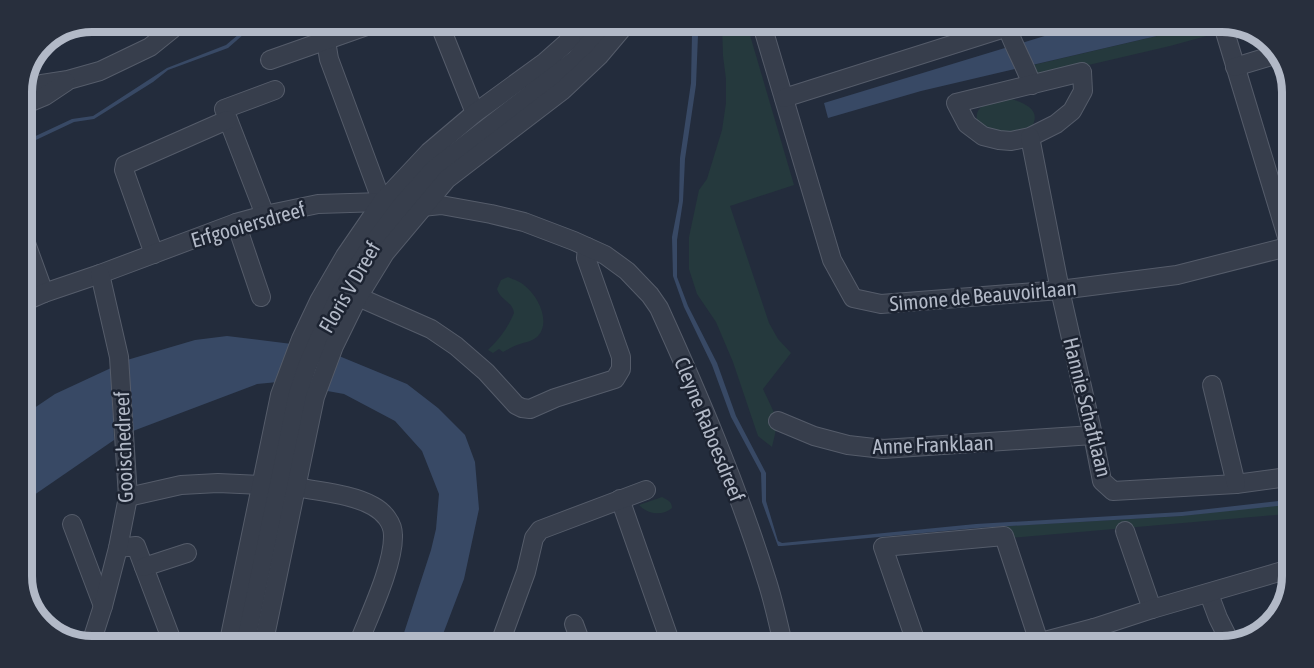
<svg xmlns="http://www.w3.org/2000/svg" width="1314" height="668" font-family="'Asap Condensed',sans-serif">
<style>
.green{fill:#25393d}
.water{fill:#384965}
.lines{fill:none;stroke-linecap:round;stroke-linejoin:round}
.minor-casing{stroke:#555c6a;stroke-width:20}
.minor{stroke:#373e4c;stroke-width:18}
.labels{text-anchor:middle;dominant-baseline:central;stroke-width:5;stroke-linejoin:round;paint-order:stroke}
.street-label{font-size:21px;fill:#b2b9c7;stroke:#1c2331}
.rim{fill:none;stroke:#b2b9c7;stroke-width:8}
</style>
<rect width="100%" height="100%" fill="#232c3c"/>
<g class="green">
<path d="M722,25H747L794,185L730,206L769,323L778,339L791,353L763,389L778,421L772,447L758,436L733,362L716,322L697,294L689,269V237L699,190L707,179L722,130L726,103V79L723,56Z"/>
<path d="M1191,28H1220L1221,32L1170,46L1037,77L1029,66Z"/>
<path d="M1009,98C1020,102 1039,107 1034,122C1033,126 1031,128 1028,130C1020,134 1000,133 990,134L977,121C974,102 995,102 1009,98Z"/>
<path d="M508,277C514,280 520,281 525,286C538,296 551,322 538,336C533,341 526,342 520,344C514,346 508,349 503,352L499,349L493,353L488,350C499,339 508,328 514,313C513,302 501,301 497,289L501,280Z"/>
<path d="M662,497C667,500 672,501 672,508C663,516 648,515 639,505Z"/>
<path d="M1287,503V514L1009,538L1006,526L1182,516Z"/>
</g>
<g class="water">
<path d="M257,22H267L252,27L228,48L168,70L153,82L94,119L74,122L21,147V143L25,141L72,119L93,116L167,68L226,45L251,24Z"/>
<path d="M694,25H700L698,35L696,85L685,159L683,201L677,240V277L688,306L717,363L736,416L766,473V501L778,541L782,543L976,524L1182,512L1287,500V505L1182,516L977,528L782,546H778L762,502L761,473L731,417L712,365L684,307L673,276L672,237L679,201L680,158L691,83L692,34Z"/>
<path d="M1074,27L1191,28L921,91L828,118L824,103Z"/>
<path d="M227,336L292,344L339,356L407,384L438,408L465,435L475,462L479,509L464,579L440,642H401L431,550L436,529L439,494L422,451L395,421L344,394L278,382L257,384L133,431L127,360L195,340Z"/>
<path d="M111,368L114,440L21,504V417L55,394Z"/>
</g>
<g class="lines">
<defs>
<g id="minor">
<path d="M439,23L475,113"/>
<path d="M565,24L571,39L580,30L585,24"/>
<path d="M762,25L832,260L853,298L881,304L1060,290L1177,275L1291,246"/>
<path d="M1007,27C1014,47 1025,65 1032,85"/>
<path d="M1225,32L1291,250"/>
<path d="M326,41L329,59L382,202"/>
<path d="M270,60L375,23"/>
<path d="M1235,67L1281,53"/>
<path d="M1082,72L1083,91L1072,111L1056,124L1030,137L1011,141L999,140L983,136L967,124L956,103Z"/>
<path d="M21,91L42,84L68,80L100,71L150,47L181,22"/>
<path d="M784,98L1008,27"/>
<path d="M21,106L45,96L66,82"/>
<path d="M1030,137L1060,290L1093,435L1102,481L1113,491L1236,484L1288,477"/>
<path d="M265,215L224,109L275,90"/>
<path d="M236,223L261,297"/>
<path d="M21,236L23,235L44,293"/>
<path d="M154,254L124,170L125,165L227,120"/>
<path d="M347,292L431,329L456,346L486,372L516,405L522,408L530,409L555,398L615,379L621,369V357L586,258L587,247"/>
<path d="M21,303L44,293L100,274L236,223L265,215L318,204L382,202L412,208L441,205L491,214L524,222L574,241L605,255L627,271L650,295L659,308C699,396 737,485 766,578C773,599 778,622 783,644"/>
<path d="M1212,385L1236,484"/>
<path d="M778,421L814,436L848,445L883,449L1093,435"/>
<path d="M297,487C320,492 352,494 373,506C384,512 393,523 393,535C394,564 370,614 359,642"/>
<path d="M128,497L181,485L218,483L262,485"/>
<path d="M620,499L671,644"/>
<path d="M72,524L103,606"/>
<path d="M1125,531L1152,609"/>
<path d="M118,548L136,546L172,641"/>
<path d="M144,567L187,553"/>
<path d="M1209,594L1218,618L1231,644"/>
<path d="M574,624L581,643"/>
<path d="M1094,628L1100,646"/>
<path d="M92,640L103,606L118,548L128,497L119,357L100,274"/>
<path d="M229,641L280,395L301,339L319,301L345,256L382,202L429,152L475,113L545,62L571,39"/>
<path d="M246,641L298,394L307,367L318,341L342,290L371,246L401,206L434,169L576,59L605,24"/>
<path d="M264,641L315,397L334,346L358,297L385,253L447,179L563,90L599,56L626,24"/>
<path d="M500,643L526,572L534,538L540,530L646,490"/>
<path d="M917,645L883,547L1004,536L1039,642"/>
<path d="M1026,646L1094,628L1152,609L1286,570"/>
</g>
</defs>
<use href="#minor" class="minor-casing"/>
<use href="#minor" class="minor"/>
</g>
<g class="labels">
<g class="street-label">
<text transform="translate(248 224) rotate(-16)">Erfgooiersdreef</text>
<text transform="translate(349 287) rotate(-60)">Floris V Dreef</text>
<text transform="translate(983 295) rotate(-5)">Simone de Beauvoirlaan</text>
<text transform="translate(1088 407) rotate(76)">Hannie Schaftlaan</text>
<text transform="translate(710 429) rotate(68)">Cleyne Raboesdreef</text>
<text transform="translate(933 444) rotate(-2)">Anne Franklaan</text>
<text transform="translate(123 447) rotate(-92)">Gooischedreef</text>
</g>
</g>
<path d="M0 0H1314V668H0ZM92 32H1222A60 60 0 0 1 1282 92V576A60 60 0 0 1 1222 636H92A60 60 0 0 1 32 576V92A60 60 0 0 1 92 32Z" fill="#282f3d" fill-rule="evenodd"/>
<path class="rim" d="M92 32H1222A60 60 0 0 1 1282 92V576A60 60 0 0 1 1222 636H92A60 60 0 0 1 32 576V92A60 60 0 0 1 92 32Z"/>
</svg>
